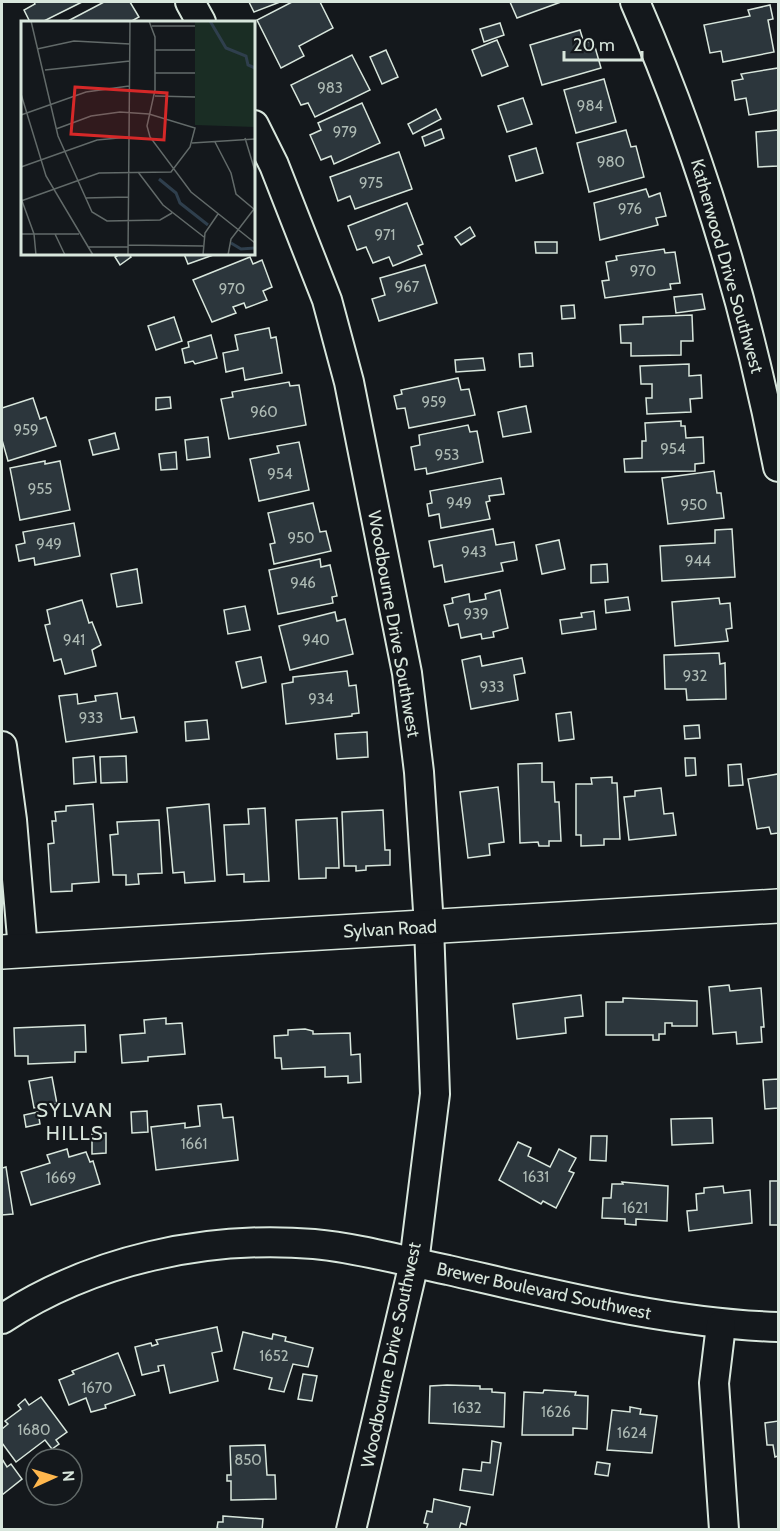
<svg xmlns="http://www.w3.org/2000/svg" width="780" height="1531" font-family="Cabin,sans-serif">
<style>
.building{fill:#2c363c;stroke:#d8e6dc;stroke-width:1.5}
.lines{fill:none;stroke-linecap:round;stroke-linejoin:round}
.minor-casing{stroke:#d8e6dc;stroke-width:32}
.major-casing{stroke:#d8e6dc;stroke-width:36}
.minor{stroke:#14181c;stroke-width:28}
.major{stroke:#14181c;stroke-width:33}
.labels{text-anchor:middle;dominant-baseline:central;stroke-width:4.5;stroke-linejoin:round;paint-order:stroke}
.number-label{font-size:15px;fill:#adbab4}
.street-label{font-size:18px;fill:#d8e6dc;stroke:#14181c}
.neighbourhood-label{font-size:20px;letter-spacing:1.5px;fill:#d8e6dc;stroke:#14181c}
.inset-river{fill:none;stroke:#2f3f4d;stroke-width:3}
.inset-road{fill:none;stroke:#626a69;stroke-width:1.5}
.view{fill:#d62828;fill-opacity:0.15;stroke:#d62828;stroke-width:3}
.inset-edge{fill:none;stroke:#d8e6dc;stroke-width:3}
</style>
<rect width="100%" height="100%" fill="#14181c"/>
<g class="building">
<path d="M34,2H82L42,22H30L24,10L35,4Z"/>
<path d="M104,2H130L139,17L130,22H66Z"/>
<path d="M249,2H280L254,12Z"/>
<path d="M292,2H320L333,28L299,46L304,56L281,68L257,20Z"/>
<path d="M510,2H561L517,18Z"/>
<path d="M770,5L773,19L768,20L774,52L723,62L721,51L710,53L704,25L750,16L748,10Z"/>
<path d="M500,23L504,35L484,42L480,29Z"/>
<path d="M580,30L584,43L593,40L601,68L542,85L530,45Z"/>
<path d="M497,40L508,66L482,76L472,50Z"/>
<path d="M386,50L398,77L382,84L370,57Z"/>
<path d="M352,55L370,90L315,117L308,103L301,105L291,85Z"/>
<path d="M778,68V110L749,115L746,98L735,100L732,81L743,79L741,74Z"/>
<path d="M604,79L616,122L576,133L564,90Z"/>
<path d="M523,98L532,124L507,132L498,106Z"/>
<path d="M362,103L380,143L334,164L331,156L321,160L310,135L321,130L318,123Z"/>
<path d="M436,109L441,119L413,134L408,124Z"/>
<path d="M441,129L444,138L425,146L422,137Z"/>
<path d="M626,130L631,147L636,146L644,177L589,192L577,143Z"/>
<path d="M778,130V166L758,167L756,132Z"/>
<path d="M536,148L543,173L516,181L509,156Z"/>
<path d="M399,152L412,189L355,209L350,196L338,201L330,177Z"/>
<path d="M646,189L649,197L660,193L666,216L656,218L658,225L600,240L594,203Z"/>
<path d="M407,203L423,244L418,246L422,254L393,266L389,257L373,263L366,247L357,250L348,226Z"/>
<path d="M470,227L475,236L461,245L455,237Z"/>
<path d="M535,242H557V253H536Z"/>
<path d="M664,249L665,253L675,252L680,283L670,284L671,289L605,298L602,281L609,280L606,262L617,260L616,256Z"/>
<path d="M120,254H129L131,257L120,265L115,257Z"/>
<path d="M184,254H216L188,264Z"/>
<path d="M250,257L253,264L262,260L272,287L263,291L267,300L246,308L244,303L233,307L236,313L212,322L193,280Z"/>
<path d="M425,265L437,303L379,321L372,299L385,295L380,278Z"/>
<path d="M702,294L705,309L676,313L674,297Z"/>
<path d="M574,305L575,318L562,319L561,306Z"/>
<path d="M692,315L693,341H681V355L631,356V343H621L620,325L643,324V317Z"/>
<path d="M174,317L182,341L156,350L148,326Z"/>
<path d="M269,328L271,338L276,337L282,373L245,380L243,368L226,372L223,353L238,350L235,335Z"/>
<path d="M211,335L217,358L195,364L193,361L185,363L182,349L189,347L188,342Z"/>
<path d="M532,353L533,366L520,367L519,354Z"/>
<path d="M483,358L485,370L456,372L455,360Z"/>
<path d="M689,364V376L701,375L702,398L690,399L691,412L647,414L646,398H652V384H641L640,366Z"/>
<path d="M458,378L461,390L469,389L475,415L409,428L405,408L397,409L394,396L402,394L401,390Z"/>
<path d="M289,382L290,386L299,385L306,425L229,439L221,399L233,397L232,392Z"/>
<path d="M170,397L171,408L156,410V398Z"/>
<path d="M33,398L40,419L46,417L56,446L8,461L2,440V408Z"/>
<path d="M526,406L531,432L503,437L498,412Z"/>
<path d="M681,421V426H685L686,438L703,437L704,463L695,464V471L625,472L624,459L642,458V441H646L645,423Z"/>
<path d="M468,425L470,432L477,431L483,462L427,474L426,468L415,470L411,447L420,445L419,435Z"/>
<path d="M115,433L119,449L93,455L89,440Z"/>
<path d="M208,437L210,457L187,460L185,440Z"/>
<path d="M299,442L309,490L259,501L250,459L279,453L277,446Z"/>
<path d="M176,452L177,469L161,470L159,454Z"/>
<path d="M45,461V464L60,461L70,510L20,520L10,468Z"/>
<path d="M714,471L717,493H721L724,518L668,524L662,478Z"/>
<path d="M501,478L504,494L489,496L490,501L486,502L490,519L441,528L439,514L429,516L427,504L432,503L430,491Z"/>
<path d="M313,503L320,532L326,531L331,551L274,564L270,544L275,543L268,513Z"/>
<path d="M74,523L80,556L35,565L34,558L19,561L16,545L25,543L23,532Z"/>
<path d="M493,529L496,545L514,542L517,560L501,563L503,571L445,582L442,565L434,567L429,541Z"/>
<path d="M732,529L735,577L662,581L660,546L715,543V530Z"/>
<path d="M559,540L565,569L542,574L536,545Z"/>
<path d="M320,559L321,567L330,565L337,596L332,597L333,603L278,614L269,570Z"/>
<path d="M607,564L608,582L591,583V565Z"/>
<path d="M137,569L142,603L117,607L111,574Z"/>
<path d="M500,590L508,628L493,632L494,637L482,639L481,634L461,638L458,624L449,626L444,605L453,603L452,598L469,594L470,602L486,599L485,594Z"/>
<path d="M628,597L630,610L606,613L605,600Z"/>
<path d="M719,598L720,604L730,603L732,628L726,629L728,641L675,646L672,602Z"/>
<path d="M82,600L89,623L92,622L101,645L92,650L96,666L65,674L61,659L54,661L45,625L50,624L47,610Z"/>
<path d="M245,606L250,630L228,634L224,610Z"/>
<path d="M594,611L596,629L562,634L560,620L582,617L581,613Z"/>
<path d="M335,612L337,621L345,619L353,654L290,670L279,626Z"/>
<path d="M719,653L720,664L725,663L726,699L687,700L686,689H665L664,655Z"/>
<path d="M480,656L482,666L522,658L525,673L514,675L518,700L471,709L462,660Z"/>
<path d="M261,657L266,682L242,688L236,662Z"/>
<path d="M347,671L349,686L356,685L359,713L352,714V716L286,724L282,684L293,682V677Z"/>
<path d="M117,693L121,719L134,717L137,732L66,742L59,696L77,694L78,704L96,701L95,696Z"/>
<path d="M571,712L574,739L559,741L556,714Z"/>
<path d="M207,720L209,739L186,741L185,722Z"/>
<path d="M699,725L700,738L685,739L684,726Z"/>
<path d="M367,732L368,757L337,759L335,734Z"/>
<path d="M94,756L96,782L74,784L73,758Z"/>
<path d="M126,756L127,782L101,783L100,757Z"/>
<path d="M685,758H695L696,775L686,776Z"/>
<path d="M542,763V782H554L555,802H559L561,841H549V846H539L538,842L520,843L518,764Z"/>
<path d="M741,764L743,785L729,786L728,765Z"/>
<path d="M778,774V833L771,834L769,827L757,829L748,779Z"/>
<path d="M612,777V783H617L620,839H604V845L581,846V835H576V784H592L591,778Z"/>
<path d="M498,787L504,842L489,844L490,855L468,858L460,792Z"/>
<path d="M661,788L664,814L673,813L676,835L629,840L624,797L635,796V791Z"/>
<path d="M93,804L99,882L72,884V891L51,892L48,844L54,843L52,821H56L55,812L66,811V806Z"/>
<path d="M209,804L215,881L185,883L184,872L173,873L167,808Z"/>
<path d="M265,808L269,881L244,882V874L227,875L224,825L249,824L248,809Z"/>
<path d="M383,810L385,850H390V865L366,866V870L356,871V866H344L342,812Z"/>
<path d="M337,818L339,868H326V878L299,879L296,820Z"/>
<path d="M159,820L162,873L138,874L139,884L126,885V875H113L110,835L118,834L117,822Z"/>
<path d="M729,985L730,991L761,988L764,1027H761L762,1042L737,1044L736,1032L713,1034L709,987Z"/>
<path d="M581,995L583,1016L565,1018L566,1033L517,1039L513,1004Z"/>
<path d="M623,998L697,1001V1026H672V1023H665V1034H659V1040H653V1035H606V1002H623Z"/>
<path d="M166,1018V1024L182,1023L185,1054L148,1057V1061L122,1063L120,1035L145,1033L144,1020Z"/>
<path d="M85,1025L86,1052H75V1062L28,1064V1056H15L14,1028Z"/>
<path d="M305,1029L313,1031V1034L350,1033L351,1055L360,1054L361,1082L348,1083V1076L325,1077V1067L282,1069L281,1058H275L274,1036L288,1035V1030Z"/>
<path d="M52,1077L57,1104L34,1108L29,1081Z"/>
<path d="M778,1079V1108L765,1109L763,1080Z"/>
<path d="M221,1104L223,1118L233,1117L238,1160L156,1170L151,1127L185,1123V1128L200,1126L198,1106Z"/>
<path d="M147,1111L148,1132L132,1133L131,1112Z"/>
<path d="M38,1112L40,1124L26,1127L24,1115Z"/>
<path d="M712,1118L713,1143L672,1145L671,1119Z"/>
<path d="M106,1133V1153L92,1154V1134Z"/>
<path d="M591,1136H607L606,1161L590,1160Z"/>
<path d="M518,1142L531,1148L528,1156L550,1167L559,1149L576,1158L569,1171L574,1173L556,1208L543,1201L541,1204L499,1180Z"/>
<path d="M67,1149L69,1157L86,1152L90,1162L93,1161L100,1184L31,1205L21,1172L50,1163L47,1155Z"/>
<path d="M6,1167L13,1214L2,1215V1168Z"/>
<rect x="770" y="1181" width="8" height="44"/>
<path d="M622,1182L668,1186L667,1221L636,1219V1225L625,1224V1219L602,1218L603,1198H611L612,1184H623Z"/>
<path d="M723,1186L724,1193L750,1190L752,1223L689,1231L687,1211L697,1210L696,1194L704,1193V1188Z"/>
<path d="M217,1327L222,1351L212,1353L218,1381L170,1393L164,1365L158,1366L159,1371L142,1375L135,1347L151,1343L152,1346L158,1344L156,1340Z"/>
<path d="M243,1332L272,1339L273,1334L286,1337L285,1341L313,1348L308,1367L293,1364L284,1392L269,1389L272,1378L234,1369Z"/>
<path d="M118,1353L135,1395L105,1405L106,1408L91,1412L86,1398L69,1405L59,1380L74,1374L72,1371Z"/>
<path d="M303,1374L317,1376L312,1401L298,1399Z"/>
<path d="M447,1385L480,1386V1389H492V1392L505,1393L504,1427L429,1423L430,1386Z"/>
<path d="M544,1390L576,1392L575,1395L588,1396L587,1429L573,1428V1435H522L524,1392L543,1393Z"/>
<path d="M41,1397L67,1432L56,1440L59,1444L52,1449L45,1440L16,1462L2,1443V1429L8,1424L5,1421L21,1409L18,1405L25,1399L29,1405Z"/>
<path d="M630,1407L641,1409L640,1414L657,1416L652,1453L607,1450L612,1410L630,1412Z"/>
<path d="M778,1421V1456L775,1457L773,1445H767L765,1423Z"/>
<path d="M492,1441L501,1443L493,1495L460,1490L463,1469L481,1471L482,1462L490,1463Z"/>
<path d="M265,1445L267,1475H275L276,1499L231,1500V1481H227V1475H231L230,1446Z"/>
<path d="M2,1459L7,1467L11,1464L22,1479L2,1495Z"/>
<path d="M597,1462L610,1464L608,1476L595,1474Z"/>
<path d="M434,1499L470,1507L466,1525L461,1523L459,1530H426L428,1524L424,1523L427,1511L432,1512Z"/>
<path d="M223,1516L263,1519L262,1530H222L217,1528L218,1522H223Z"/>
</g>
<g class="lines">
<defs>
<g id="minor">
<path d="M190,2L201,22"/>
<path d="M635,2C700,151 747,307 778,467"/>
<path d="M254,125L274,165L327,300L349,382L407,673L419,772L429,926L435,1094L414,1263L351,1530"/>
<path d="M2,746L12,820L23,950"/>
<path d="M2,1319C92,1260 206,1235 314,1244C358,1248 404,1261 448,1270C557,1295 666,1323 778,1327"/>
<path d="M721,1325L714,1383L724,1530"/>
</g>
<path id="major" d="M2,952L778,906"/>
</defs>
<use href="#minor" class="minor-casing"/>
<use href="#major" class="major-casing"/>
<use href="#minor" class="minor"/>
<use href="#major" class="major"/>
</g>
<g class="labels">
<g class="number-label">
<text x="330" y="88">983</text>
<text x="590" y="106">984</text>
<text x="345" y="132">979</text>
<text x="611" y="162">980</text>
<text x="371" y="183">975</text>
<text x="630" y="209">976</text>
<text x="385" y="235">971</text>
<text x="643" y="271">970</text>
<text x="407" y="287">967</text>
<text x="232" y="289">970</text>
<text x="434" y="402">959</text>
<text x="264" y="412">960</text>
<text x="26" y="430">959</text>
<text x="673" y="449">954</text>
<text x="447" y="455">953</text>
<text x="280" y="474">954</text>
<text x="40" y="489">955</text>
<text x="459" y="503">949</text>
<text x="694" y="505">950</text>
<text x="301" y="538">950</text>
<text x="49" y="544">949</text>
<text x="474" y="552">943</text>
<text x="698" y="561">944</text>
<text x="303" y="583">946</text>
<text x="476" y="614">939</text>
<text x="74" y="640">941</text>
<text x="316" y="640">940</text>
<text x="695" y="676">932</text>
<text x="492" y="687">933</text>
<text x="321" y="699">934</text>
<text x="91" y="718">933</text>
<text x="194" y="1144">1661</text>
<text x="536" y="1177">1631</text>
<text x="61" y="1178">1669</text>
<text x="635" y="1208">1621</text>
<text x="274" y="1356">1652</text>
<text x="97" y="1388">1670</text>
<text x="467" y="1408">1632</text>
<text x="556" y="1412">1626</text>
<text x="34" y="1430">1680</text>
<text x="632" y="1433">1624</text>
<text x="248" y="1460">850</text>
</g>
<g class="street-label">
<text transform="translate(727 266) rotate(74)">Katherwood Drive Southwest</text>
<text transform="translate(394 624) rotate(80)">Woodbourne Drive Southwest</text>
<text transform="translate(390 929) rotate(-3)">Sylvan Road</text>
<text transform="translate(544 1291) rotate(12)">Brewer Boulevard Southwest</text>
<text transform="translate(391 1355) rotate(-78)">Woodbourne Drive Southwest</text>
</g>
<g class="neighbourhood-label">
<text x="75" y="1110">SYLVAN<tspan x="75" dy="23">HILLS</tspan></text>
</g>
</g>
<g transform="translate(21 21)">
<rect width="234" height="234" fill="#14181c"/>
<path d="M174,0H234V106L174,104Z" fill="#1a2d24"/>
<path class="inset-river" d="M189,0L205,27L225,35L227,44L234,47M138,158L155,172L159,182L187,204M210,222L220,228L234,227"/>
<path class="inset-road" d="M10,0L37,115L71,191L86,200L139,199L151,192M128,0L134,16V69L126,105L129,116L170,171L234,222M131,5H174M16,28L53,20L109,23M134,29H174M24,49L109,40M134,52H174M0,73L25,155L72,234M134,75L174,76M0,94L65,71L108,65M224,117L234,150M194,121L210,152L215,173L234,189M171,122L234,118M0,146L76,119L108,116M117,151L142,184L183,216M0,177L13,213L15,234M64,177L107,176M0,180L78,152L150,151L169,126L174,107L128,93L99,91L70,95L35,108M0,213H58M34,213L44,234M107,224L182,225M67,226H107M107,234L109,0M182,234L184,212L197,193M207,234L210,218L233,188"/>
<path class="view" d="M54,66L146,72L143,119L50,113Z"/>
<rect width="234" height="234" class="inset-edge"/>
</g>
<rect width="780" height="1531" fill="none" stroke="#d8e6dc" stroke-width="6"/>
<g transform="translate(54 1477) rotate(86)"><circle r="28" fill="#14181c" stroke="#626a69" stroke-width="1.5"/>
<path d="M0-4.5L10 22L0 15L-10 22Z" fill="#ffb74d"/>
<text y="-9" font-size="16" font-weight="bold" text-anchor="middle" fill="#d8e6dc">N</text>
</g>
<path d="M564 51v9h78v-9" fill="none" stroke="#d8e6dc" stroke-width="3"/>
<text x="573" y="51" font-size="18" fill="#d8e6dc" stroke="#14181c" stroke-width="4.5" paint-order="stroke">20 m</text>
</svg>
